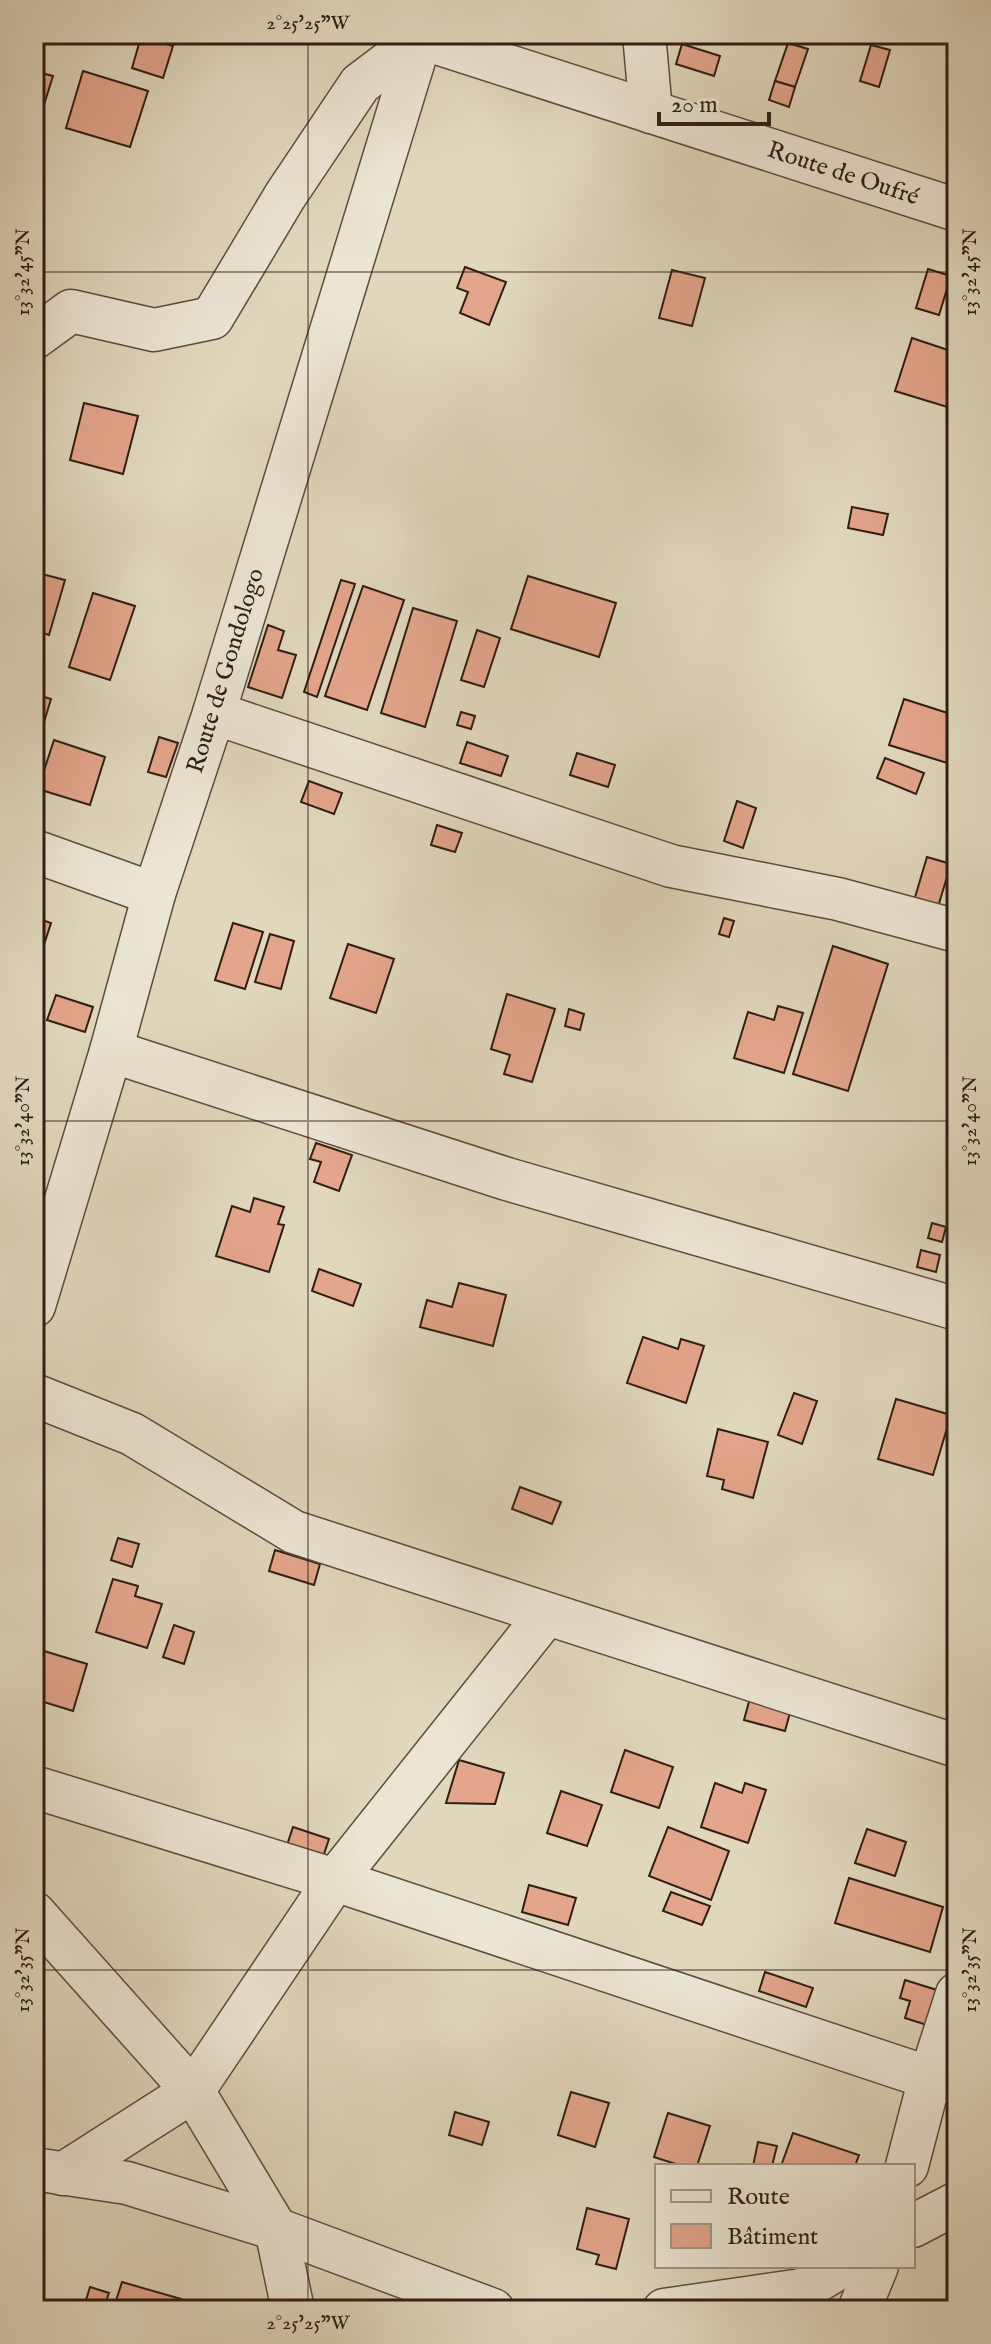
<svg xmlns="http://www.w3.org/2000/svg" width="991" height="2344" font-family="'IM FELL English',serif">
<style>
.building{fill:#e3a58b;stroke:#301d14;stroke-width:2}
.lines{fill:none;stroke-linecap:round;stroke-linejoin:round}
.street-casing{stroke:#5c4c3e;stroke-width:45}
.street{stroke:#ebe5d4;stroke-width:42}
.ticks{fill:none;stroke:#301d14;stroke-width:2;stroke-opacity:0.45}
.labels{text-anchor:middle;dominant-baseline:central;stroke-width:7;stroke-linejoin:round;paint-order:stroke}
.street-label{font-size:24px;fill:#301d14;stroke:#ebe5d4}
.neatline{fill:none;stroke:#301d14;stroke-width:3}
.ticks-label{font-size:20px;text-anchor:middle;fill:#301d14}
</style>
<rect width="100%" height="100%" fill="#e0d7bd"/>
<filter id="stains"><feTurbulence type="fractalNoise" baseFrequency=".0025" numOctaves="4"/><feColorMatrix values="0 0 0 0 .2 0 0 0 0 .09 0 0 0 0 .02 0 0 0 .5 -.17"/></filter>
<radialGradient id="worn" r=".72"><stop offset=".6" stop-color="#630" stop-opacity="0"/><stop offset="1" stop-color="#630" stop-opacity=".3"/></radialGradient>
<g class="building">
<path d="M141,37L173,46L163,78L132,68Z"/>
<path d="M788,43L808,49L795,87L775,81Z"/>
<path d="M682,44L720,56L714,76L676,64Z"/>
<path d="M871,45L890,50L879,87L860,81Z"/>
<path d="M34,71L53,76L37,127L34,126Z"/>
<path d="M83,71L148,91L130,147L66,128Z"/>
<path d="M775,81L795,87L789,107L769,100Z"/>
<path d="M465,267L506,282L489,325L460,313L468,292L457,288Z"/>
<path d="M928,269L951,276L939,315L916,308Z"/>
<path d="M672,270L705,278L692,326L659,318Z"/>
<path d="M912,338L957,353V410L895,391Z"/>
<path d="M84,403L138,416L123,474L70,460Z"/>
<path d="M852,507L888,514L883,535L848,528Z"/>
<path d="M34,572L65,580L49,635L34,630Z"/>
<path d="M528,576L616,603L599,657L511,629Z"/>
<path d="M341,580L355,584L317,697L304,692Z"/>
<path d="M363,586L404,600L367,710L325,696Z"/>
<path d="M93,593L135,606L110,680L69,667Z"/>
<path d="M413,608L457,621L425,727L381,713Z"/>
<path d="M268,625L284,631L278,650L296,655L282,698L248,687Z"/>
<path d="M477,630L500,638L484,687L461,680Z"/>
<path d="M34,694L51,699L41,732L34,730Z"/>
<path d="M904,699L957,716V766L889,745Z"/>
<path d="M461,712L475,716L471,729L457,725Z"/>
<path d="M159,737L178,743L166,777L148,772Z"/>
<path d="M54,740L105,757L90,805L38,789Z"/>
<path d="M467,742L508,756L501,776L460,763Z"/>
<path d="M577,753L615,765L608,787L570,775Z"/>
<path d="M885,758L924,773L916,794L877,778Z"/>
<path d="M309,781L342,793L334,814L301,802Z"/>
<path d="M737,801L756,808L743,848L724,841Z"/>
<path d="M437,825L462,833L455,852L431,845Z"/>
<path d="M927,857L951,864L937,910L913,904Z"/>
<path d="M34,917L51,923L34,975Z"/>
<path d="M724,918L734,921L729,937L719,934Z"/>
<path d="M233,923L263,932L245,989L215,980Z"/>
<path d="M270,934L294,941L281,989L255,982Z"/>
<path d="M348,944L394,959L376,1013L330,998Z"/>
<path d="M833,946L888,964L848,1091L793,1074Z"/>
<path d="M507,994L555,1009L532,1082L504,1074L510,1055L491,1049Z"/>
<path d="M56,995L93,1007L85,1032L47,1020Z"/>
<path d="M778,1006L803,1013L784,1073L734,1058L748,1012L774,1020Z"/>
<path d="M569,1009L584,1014L580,1030L565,1026Z"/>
<path d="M316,1143L352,1155L339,1191L314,1182L321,1162L310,1159Z"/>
<path d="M254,1198L284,1207L278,1224L284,1225L269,1272L216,1256L232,1206L250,1212Z"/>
<path d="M932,1223L946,1227L942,1242L928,1238Z"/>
<path d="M921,1250L940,1255L936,1272L917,1267Z"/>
<path d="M319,1269L361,1284L353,1306L312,1291Z"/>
<path d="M459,1283L506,1295L493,1346L420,1327L427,1300L452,1307Z"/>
<path d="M643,1337L678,1349L681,1339L704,1346L686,1403L627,1383Z"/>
<path d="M794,1393L817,1401L802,1444L778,1435Z"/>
<path d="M896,1399L951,1415L933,1475L878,1459Z"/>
<path d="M718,1429L768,1442L753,1498L722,1489L724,1480L707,1476Z"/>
<path d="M520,1487L561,1502L552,1524L512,1509Z"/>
<path d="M118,1538L139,1544L132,1567L111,1560Z"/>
<path d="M275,1550L320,1564L314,1585L269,1571Z"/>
<path d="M113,1579L138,1586L135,1596L162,1604L147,1648L96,1632Z"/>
<path d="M174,1625L194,1632L184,1664L163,1657Z"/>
<path d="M34,1648L87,1664L73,1711L34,1699Z"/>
<path d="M750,1698L791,1709L785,1731L744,1720Z"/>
<path d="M625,1750L673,1767L659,1808L611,1792Z"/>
<path d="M459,1760L504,1773L495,1804L446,1803Z"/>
<path d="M715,1783L742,1793L745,1783L766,1790L748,1843L701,1827Z"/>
<path d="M561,1791L602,1805L587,1846L547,1833Z"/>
<path d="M293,1827L329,1839L323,1857L287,1845Z"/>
<path d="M668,1827L729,1851L711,1900L649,1876Z"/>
<path d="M867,1829L906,1842L895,1876L855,1863Z"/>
<path d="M849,1878L943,1907L930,1952L835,1923Z"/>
<path d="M529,1885L576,1898L568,1925L522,1912Z"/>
<path d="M671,1892L710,1906L702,1925L663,1911Z"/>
<path d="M765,1972L813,1988L806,2007L759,1991Z"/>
<path d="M905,1980L940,1991L930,2026L905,2018L910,2001L900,1998Z"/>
<path d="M571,2092L609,2103L595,2147L558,2135Z"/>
<path d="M455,2112L489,2122L482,2145L449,2135Z"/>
<path d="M668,2113L710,2126L697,2166H682L654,2157Z"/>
<path d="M793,2133L859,2155L855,2166H781Z"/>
<path d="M758,2142L777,2146L772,2166H753Z"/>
<path d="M587,2208L629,2219L616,2269L596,2264L599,2255L577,2249Z"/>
<path d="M122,2282L181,2299L177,2310H113Z"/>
<path d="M90,2287L109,2293L103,2310H83Z"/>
</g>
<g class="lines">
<defs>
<g id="street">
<path d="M409,34L957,210"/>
<path d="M644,34L651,112"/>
<path d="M34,338L71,311L154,330L212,318L285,196L360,84L421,38"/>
<path d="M214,713L671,866L838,899L957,931"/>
<path d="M34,851L154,894"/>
<path d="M111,1051L507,1179L957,1309"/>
<path d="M34,1306L111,1051L154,894L214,713L422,34"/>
<path d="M34,1395L132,1434L294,1532L957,1746"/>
<path d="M34,1787L335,1880L930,2078L957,2084"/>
<path d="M34,1913L193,2091L276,2229L293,2310"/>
<path d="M907,2166L930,2078L957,1994"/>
<path d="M34,2169L127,2183L276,2229L493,2310"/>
<path d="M63,2174L193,2091L335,1880L546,1615"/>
<path d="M913,2226L957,2203"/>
<path d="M664,2310L802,2290L842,2266"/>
<path d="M859,2310L877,2266"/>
</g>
</defs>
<use href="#street" class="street-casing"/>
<use href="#street" class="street"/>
</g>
<path class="ticks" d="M308,34V2310M34,272H957M34,1121H957M34,1970H957"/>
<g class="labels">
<g class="street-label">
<text transform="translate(843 174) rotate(18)">Route de Oufré</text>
<text transform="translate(226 671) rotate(-73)">Route de Gondologo</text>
</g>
</g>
<rect width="991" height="2344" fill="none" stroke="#e0d7bd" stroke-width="88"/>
<rect x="655" y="2164" width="260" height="104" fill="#ebe5d4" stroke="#a09587" stroke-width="2"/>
<rect x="671" y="2190" width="40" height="12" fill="#ebe5d4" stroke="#a09587" stroke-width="2"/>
<text x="727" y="2204" font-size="24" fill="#301d14">Route</text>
<rect x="671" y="2224" width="40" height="24" fill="#e3a58b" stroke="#a09587" stroke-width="2"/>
<text x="727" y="2244" font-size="24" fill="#301d14">Bâtiment</text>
<path d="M659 112v12h110v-12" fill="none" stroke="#301d14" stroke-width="4"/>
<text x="671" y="112" font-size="24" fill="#301d14" stroke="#ebe5d4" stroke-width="6" paint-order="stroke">20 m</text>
<rect x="44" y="44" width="903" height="2256" class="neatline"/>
<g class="ticks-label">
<text x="308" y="29">2°25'25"W</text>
<text transform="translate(22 272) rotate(-90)" y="7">13°32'45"N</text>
<text transform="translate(969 272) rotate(-90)" y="7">13°32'45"N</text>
<text transform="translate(22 1121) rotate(-90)" y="7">13°32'40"N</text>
<text transform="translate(969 1121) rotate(-90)" y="7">13°32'40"N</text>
<text transform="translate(22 1970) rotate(-90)" y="7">13°32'35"N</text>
<text transform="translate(969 1970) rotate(-90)" y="7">13°32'35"N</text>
<text x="308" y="2329">2°25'25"W</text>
</g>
<rect width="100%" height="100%" filter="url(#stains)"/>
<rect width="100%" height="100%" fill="url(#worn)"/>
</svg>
